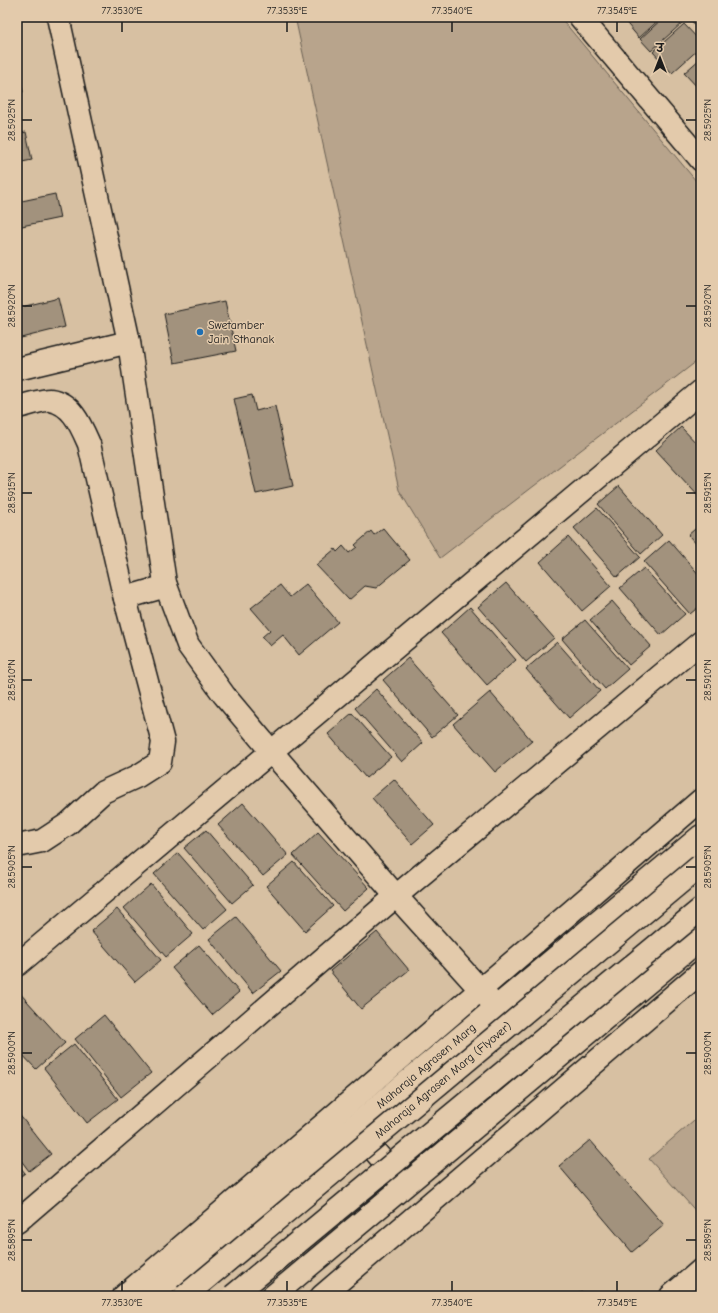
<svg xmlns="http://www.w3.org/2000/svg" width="718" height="1313" font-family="'Comic Neue','Playpen Sans Deva',sans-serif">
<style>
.green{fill:#b8a48c;stroke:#6a6054}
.building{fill:#a2927d;stroke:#1c1c1c}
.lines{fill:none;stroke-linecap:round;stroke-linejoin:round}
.minor-casing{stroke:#1c1c1c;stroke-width:25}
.major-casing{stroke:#1c1c1c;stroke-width:25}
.minor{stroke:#e3caab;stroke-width:22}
.major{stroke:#e3caab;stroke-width:22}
.major-bridge-casing{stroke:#1c1c1c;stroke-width:25;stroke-linecap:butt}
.major-bridge{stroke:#e3caab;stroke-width:22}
.ticks{fill:none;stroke:#1c1c1c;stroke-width:1.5}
.poi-dot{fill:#1f6fb2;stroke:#e3caab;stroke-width:1.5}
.labels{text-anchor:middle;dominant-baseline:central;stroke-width:3;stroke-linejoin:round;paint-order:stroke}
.poi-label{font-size:12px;fill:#1c1c1c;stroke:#e3caab;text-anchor:start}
.street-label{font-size:12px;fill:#1c1c1c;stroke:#e3caab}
.neatline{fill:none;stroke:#1c1c1c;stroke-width:1.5}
.ticks-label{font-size:10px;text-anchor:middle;fill:#1c1c1c}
</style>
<rect width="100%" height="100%" fill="#d7c0a2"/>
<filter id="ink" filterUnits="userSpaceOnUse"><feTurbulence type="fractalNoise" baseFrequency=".025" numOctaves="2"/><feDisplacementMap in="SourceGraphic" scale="8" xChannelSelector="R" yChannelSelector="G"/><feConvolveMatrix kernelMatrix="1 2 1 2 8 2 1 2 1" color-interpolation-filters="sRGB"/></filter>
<g filter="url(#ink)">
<g class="green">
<path d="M295,17H560L701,187V358L440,558L399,490Z"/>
<path d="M701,1114V1217L649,1159Z"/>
</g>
<g class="building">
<path d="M625,17H662L639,38L623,19Z"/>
<path d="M664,17H676L682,23L651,51L640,39Z"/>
<path d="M692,17H701V32L690,19Z"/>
<path d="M684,24L701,42V47L672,73L653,52Z"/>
<path d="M701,58V87L699,89L684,73Z"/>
<path d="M17,66L23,92L17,94Z"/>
<path d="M26,132L32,160L17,163V134Z"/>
<path d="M55,194L60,218L17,227V202Z"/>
<path d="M58,298L65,327L17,339V308Z"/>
<path d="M225,301L236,351L174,363L164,314Z"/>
<path d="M252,395L256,411L275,406L293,486L256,494L234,399Z"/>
<path d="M681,427L701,448V499L656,450Z"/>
<path d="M619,486L662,535L641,554L598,504Z"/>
<path d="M597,508L640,557L617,577L574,528Z"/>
<path d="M701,524V549L688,535Z"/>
<path d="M383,528L410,560L376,588L365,586L349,600L316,565L335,549L337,552L343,546L349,553L357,547L355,545L371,531L374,535Z"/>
<path d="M568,537L611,586L582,611L540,562Z"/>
<path d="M669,540L701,577V605L690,614L644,562Z"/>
<path d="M644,568L685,614L661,635L620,588Z"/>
<path d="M506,583L554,638L526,662L478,607Z"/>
<path d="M306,584L338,622L299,655L283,635L270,646L262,637L270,630L251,608L280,585L290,597Z"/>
<path d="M612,601L651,646L629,665L590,620Z"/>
<path d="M470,607L516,660L487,685L441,633Z"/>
<path d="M585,620L628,669L605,689L562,639Z"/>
<path d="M557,642L600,691L569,718L526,669Z"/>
<path d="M408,658L458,715L432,737L383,680Z"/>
<path d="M376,689L423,743L402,762L355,708Z"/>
<path d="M490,692L532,741L495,772L453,724Z"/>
<path d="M352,713L391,757L366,778L328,734Z"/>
<path d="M394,779L434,825L412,844L372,798Z"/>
<path d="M243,803L288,855L263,876L218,825Z"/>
<path d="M206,830L253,885L232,903L184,848Z"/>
<path d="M318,832L369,888L343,911L293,855Z"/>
<path d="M178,853L227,909L203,930L154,874Z"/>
<path d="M294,862L333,906L305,931L266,886Z"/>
<path d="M151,884L193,934L166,957L124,908Z"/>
<path d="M117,909L161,960L135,982L91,931Z"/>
<path d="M236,917L281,971L253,993L209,939Z"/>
<path d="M377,932L409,970L361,1009L330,971Z"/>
<path d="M199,945L239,992L212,1015L172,968Z"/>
<path d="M17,990L65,1043L36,1069L17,1049Z"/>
<path d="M104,1015L151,1073L121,1097L75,1039Z"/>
<path d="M74,1044L118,1099L87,1123L44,1068Z"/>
<path d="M17,1112L51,1154L29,1171L17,1155Z"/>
<path d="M590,1140L664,1225L632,1252L559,1166Z"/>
<path d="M17,1163L25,1173L17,1179Z"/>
<path d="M581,1291L586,1296H577Z"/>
</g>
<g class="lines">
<defs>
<g id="minor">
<path d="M58,17L129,342L165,583L188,645L224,695L271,751L396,896L496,1007"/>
<path d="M580,17L701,160"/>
<path d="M17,369L129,342"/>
<path d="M17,407C24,406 44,399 50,400C72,403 81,426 89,444L123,591L163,742L160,762L138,776L103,792L68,824L42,841L17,846"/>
<path d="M125,598L166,586"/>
<path d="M17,965L701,391"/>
<path d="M17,1222L396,896L701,642"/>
<path d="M124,1296L701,800"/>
<path d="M322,1296L701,972"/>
<path d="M671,1296L701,1270"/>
</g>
<g id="major">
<path d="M356,1129L401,1182"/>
<path d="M151,1296L701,836"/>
<path d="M273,1296L701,938"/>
</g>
</defs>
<use href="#minor" class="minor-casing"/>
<use href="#major" class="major-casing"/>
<use href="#minor" class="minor"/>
<use href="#major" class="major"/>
<defs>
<g id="major-bridge">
<path d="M185,1296L701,865"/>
<path d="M233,1296L701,909"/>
</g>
</defs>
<use href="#major-bridge" class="major-bridge-casing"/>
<use href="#major-bridge" class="major-bridge"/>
</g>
</g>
<path class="ticks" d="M122,22V32M287,22V32M452,22V32M617,22V32M22,120H32M686,120H696M22,306H32M686,306H696M22,493H32M686,493H696M22,680H32M686,680H696M22,867H32M686,867H696M22,1053H32M686,1053H696M22,1240H32M686,1240H696M122,1281V1291M287,1281V1291M452,1281V1291M617,1281V1291"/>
<circle class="poi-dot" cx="200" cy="332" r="4"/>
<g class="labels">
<g class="poi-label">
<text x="208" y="325">Swetamber<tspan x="208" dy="14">Jain Sthanak</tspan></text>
</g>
<g class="street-label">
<text transform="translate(426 1066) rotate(-40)">Maharaja Agrasen Marg</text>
<text transform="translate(443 1080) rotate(-40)">Maharaja Agrasen Marg (Flyover)</text>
</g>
</g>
<rect width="718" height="1313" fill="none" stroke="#e3caab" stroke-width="44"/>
<g transform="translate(660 58)" stroke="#e3caab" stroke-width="3" paint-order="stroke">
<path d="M0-3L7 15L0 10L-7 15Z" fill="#1c1c1c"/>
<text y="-6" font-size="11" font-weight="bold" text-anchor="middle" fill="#1c1c1c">उ</text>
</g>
<rect x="22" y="22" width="674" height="1269" class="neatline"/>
<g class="ticks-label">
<text x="122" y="14">77.3530°E</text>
<text x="287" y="14">77.3535°E</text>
<text x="452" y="14">77.3540°E</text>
<text x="617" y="14">77.3545°E</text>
<text transform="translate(11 120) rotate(-90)" y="4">28.5925°N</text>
<text transform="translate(707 120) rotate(-90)" y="4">28.5925°N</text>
<text transform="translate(11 306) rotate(-90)" y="4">28.5920°N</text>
<text transform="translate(707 306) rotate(-90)" y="4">28.5920°N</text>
<text transform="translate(11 493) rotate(-90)" y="4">28.5915°N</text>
<text transform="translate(707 493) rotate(-90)" y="4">28.5915°N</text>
<text transform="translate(11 680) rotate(-90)" y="4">28.5910°N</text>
<text transform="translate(707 680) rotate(-90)" y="4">28.5910°N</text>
<text transform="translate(11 867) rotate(-90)" y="4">28.5905°N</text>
<text transform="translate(707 867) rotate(-90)" y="4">28.5905°N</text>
<text transform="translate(11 1053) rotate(-90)" y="4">28.5900°N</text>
<text transform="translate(707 1053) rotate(-90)" y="4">28.5900°N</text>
<text transform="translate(11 1240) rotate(-90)" y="4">28.5895°N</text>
<text transform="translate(707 1240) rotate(-90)" y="4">28.5895°N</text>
<text x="122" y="1306">77.3530°E</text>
<text x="287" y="1306">77.3535°E</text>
<text x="452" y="1306">77.3540°E</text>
<text x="617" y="1306">77.3545°E</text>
</g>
</svg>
